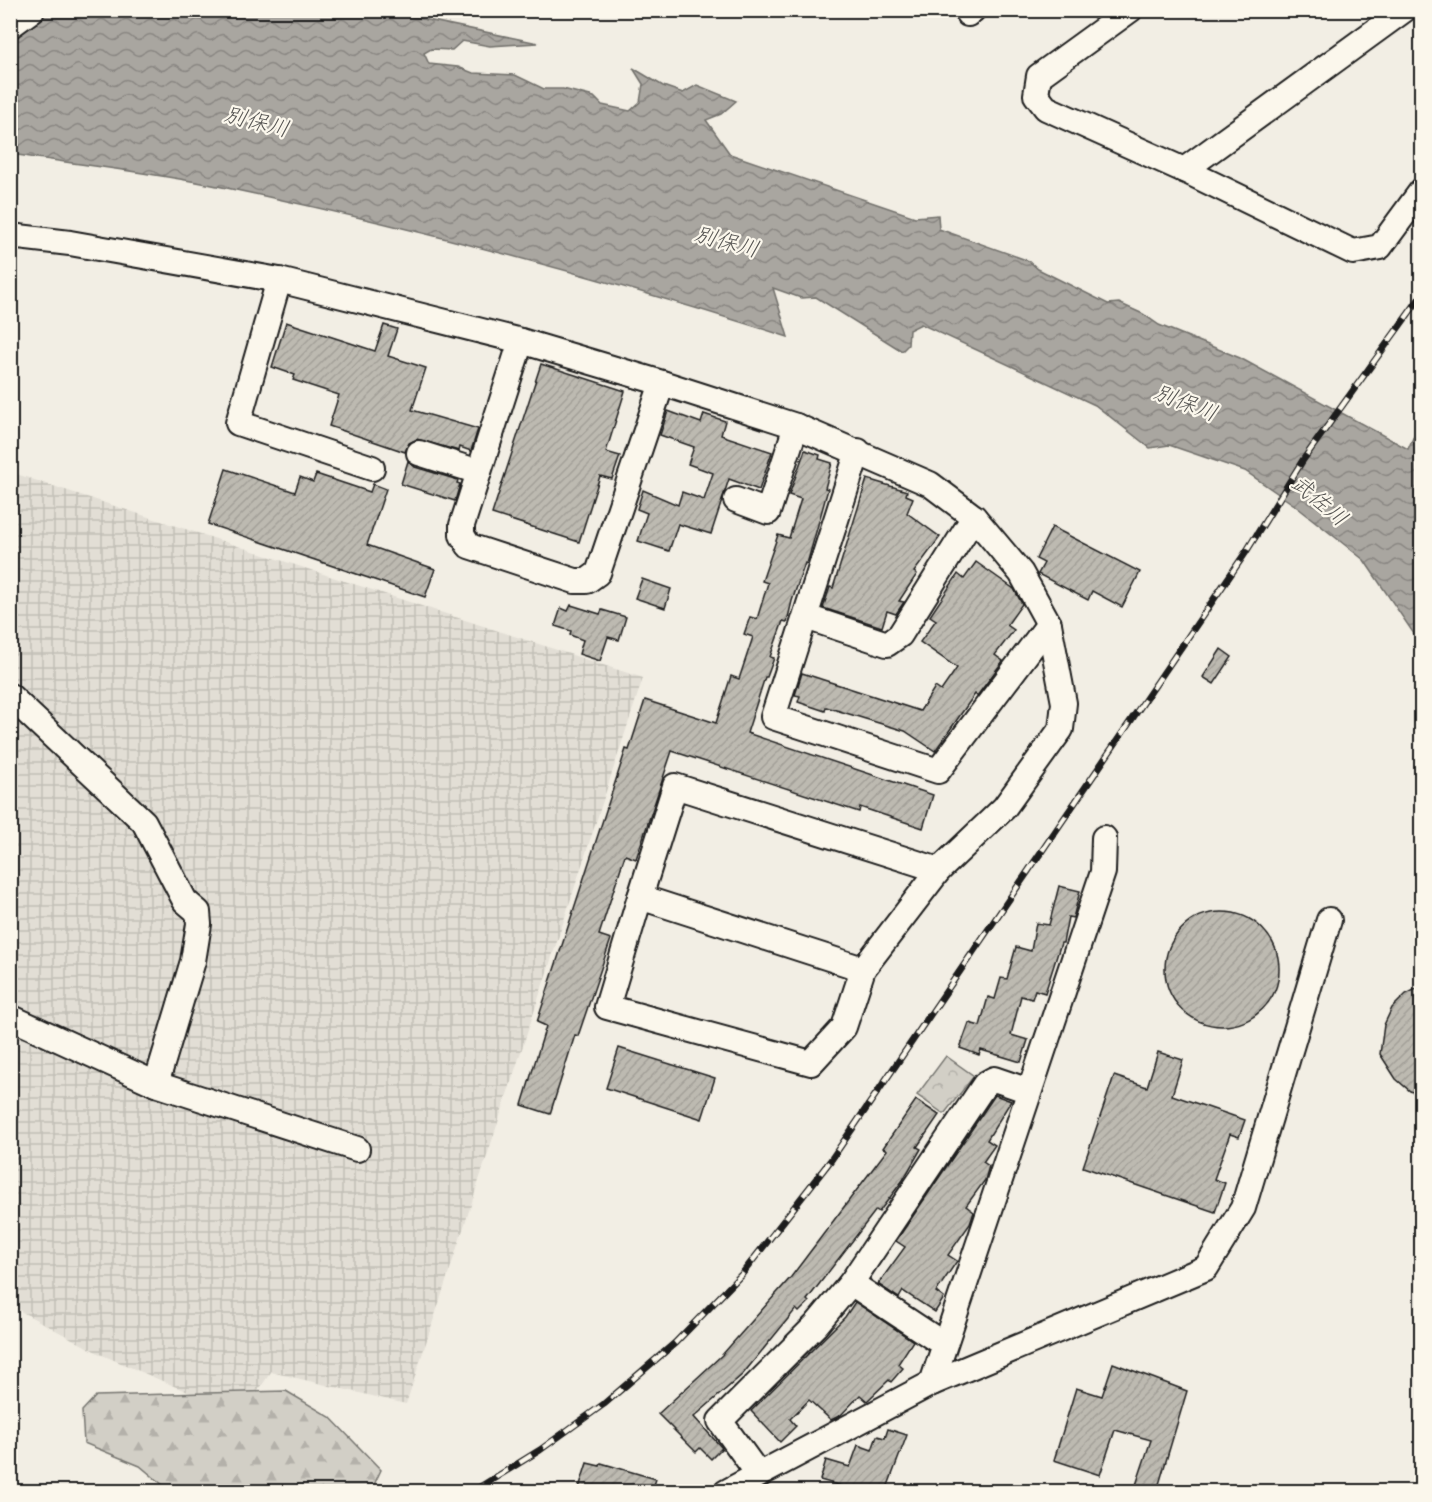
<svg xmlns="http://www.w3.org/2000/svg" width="1432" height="1502" font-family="Delius,'Klee One',sans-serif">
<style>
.industrial{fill:url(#industrial-grid)}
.forest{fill:url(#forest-firs);stroke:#777671;stroke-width:1.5}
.park{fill:url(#park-crowns);stroke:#777671;stroke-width:1.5}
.water{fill:url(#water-waves);stroke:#716f6b;stroke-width:1.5}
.building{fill:url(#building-hatch);stroke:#1c1c1c;stroke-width:1.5}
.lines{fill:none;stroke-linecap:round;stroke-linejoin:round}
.minor-casing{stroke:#1c1c1c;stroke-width:28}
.minor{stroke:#fbf7ec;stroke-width:24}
.rail-casing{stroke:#1c1c1c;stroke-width:7}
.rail{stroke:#fbf7ec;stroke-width:4.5;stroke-dasharray:14;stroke-linecap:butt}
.labels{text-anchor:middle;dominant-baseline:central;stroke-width:4.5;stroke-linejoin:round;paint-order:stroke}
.water-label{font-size:22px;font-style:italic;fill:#545351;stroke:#fbf7ec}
</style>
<defs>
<pattern id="industrial-grid" width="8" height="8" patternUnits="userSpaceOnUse" patternTransform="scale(1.5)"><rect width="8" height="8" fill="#e2ded5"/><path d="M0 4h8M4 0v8" fill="none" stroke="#c1beb6"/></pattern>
<pattern id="forest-firs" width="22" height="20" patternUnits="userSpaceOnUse" patternTransform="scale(1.5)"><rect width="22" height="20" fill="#d2cfc6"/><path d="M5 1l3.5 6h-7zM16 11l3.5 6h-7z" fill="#b4b1aa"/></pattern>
<pattern id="park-crowns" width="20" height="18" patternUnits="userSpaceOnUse" patternTransform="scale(1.5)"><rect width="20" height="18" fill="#d2cfc6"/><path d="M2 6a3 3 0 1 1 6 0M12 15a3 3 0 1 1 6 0" fill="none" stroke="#b4b1aa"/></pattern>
<pattern id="water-waves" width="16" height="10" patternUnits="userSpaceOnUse" patternTransform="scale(1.5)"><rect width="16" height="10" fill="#a9a6a0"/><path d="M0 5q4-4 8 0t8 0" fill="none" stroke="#898682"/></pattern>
<pattern id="building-hatch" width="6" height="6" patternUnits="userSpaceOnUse" patternTransform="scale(1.5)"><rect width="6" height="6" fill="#bdbab1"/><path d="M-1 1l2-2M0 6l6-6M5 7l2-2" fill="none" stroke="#a29f98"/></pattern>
</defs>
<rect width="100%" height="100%" fill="#f2eee4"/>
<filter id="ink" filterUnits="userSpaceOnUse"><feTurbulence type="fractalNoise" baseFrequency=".0167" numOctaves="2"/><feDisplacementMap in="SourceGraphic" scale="12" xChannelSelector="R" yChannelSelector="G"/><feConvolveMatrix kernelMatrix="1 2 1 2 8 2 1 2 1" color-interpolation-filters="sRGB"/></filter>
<g filter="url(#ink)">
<path class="industrial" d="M10,472L643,678L406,1404L271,1372L251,1401L204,1399L100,1354L11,1306Z"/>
<path class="forest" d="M286,1391L330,1417L381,1470L371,1491H170L140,1466L84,1443L82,1411L96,1396Z"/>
<path class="park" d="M946,1056L974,1076L944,1114L917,1095Z"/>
<path class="water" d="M10,11H384L538,43L490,46L462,41L452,50L431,49L424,53L429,64L458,67L473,73L515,75L544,89H563L594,97L602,105L630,111L640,102L643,84L633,68L663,86L683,93L697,85L736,101L721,114L706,120L730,154L915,217L938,215L939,229L1029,261L1038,269L1108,304L1119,303L1143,314L1159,325L1240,358L1408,449L1421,420V637L1414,634L1364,560L1293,504L1245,471L1169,445L1150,448L1095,405L921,324L909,330L908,345L902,351L816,297L801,298L773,288L788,337C601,277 413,227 222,187C152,172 81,165 11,154Z"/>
<g class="building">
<path d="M286,322L375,351L384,325L397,329L388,356L426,368L412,410L478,429L471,451L460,447L459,451L417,439L409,443L405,452L329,426L339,395L293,380L295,375L272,367Z"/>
<path d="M541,364L625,391L606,452L620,456L612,479L600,476L579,542L492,514Z"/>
<path d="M668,411L701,423L704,414L725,421L721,435L772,452L759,490L729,479L711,534L678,524L669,551L638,541L647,513L637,509L643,490L678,505L682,492L704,500L713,473L688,464L694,447L660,435Z"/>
<path d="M805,450L820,455L819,459L832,463L825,488L828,489L807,564L805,563L792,601L787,622L783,621L770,657L774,658L767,677H765L747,733L933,795L923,828L860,807L859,812L672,751L636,859L625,855L599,935L611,939L578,1036L575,1035L550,1114L522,1105L546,1026L537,1022L626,749L629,750L645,700L716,723L731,676L739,679L753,637L744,634L750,617L757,619L768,583L762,581L778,535L789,538L801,499L789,495Z"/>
<path d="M408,461L415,467L458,480L457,483L460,484L455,501L401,484Z"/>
<path d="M226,469L295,492L300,477L313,482L316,474L370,492L373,484L386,489L367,545L435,569L425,597L208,524Z"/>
<path d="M867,479L907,491L906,495L913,498L907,513L940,537L914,572L917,574L899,601L904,602L896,614L887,611L882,627L823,608L830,587L833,588Z"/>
<path d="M1052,527L1140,572L1122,607L1092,591L1088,600L1038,574L1044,563L1036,559Z"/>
<path d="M976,562L1014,589L1022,604L1007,625L1014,630L995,655L1003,661L977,696L975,694L935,751L905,731L826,707L825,711L798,702L800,696L795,695L802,673L920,711L935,687L941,691L957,668L920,642L936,620L930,616L958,574L964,579Z"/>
<path d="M642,579L671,589L665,608L635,598Z"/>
<path d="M571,605L600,614L602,610L626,617L619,640L608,637L600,661L579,654L583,640L570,635L571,631L555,626L561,608L568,611Z"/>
<path d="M1221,649L1232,657L1214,684L1203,677Z"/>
<path d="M1059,886L1080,891L1073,918L1068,917L1063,943H1061L1045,993L1035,990L1032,999L1021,996L1011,1035L1028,1040L1021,1062L981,1050L979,1055L960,1048L969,1023L980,1026L988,997L995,999L1001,978L1007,979L1016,947L1031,951L1036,923L1049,925Z"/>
<circle cx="1222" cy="969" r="57"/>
<path d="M1422,986V1095L1410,1091L1396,1079L1380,1054L1384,1025L1392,1008L1406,994Z"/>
<path d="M619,1048L715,1078L702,1119L606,1088Z"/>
<path d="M1158,1052L1183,1060L1172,1095L1245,1120L1239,1137L1230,1134L1214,1179L1225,1183L1215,1212L1083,1167L1114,1076L1147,1087Z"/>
<path d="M995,1095L1011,1101L987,1140L995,1145L983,1162L989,1166L985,1180L966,1206L974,1212L970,1224L948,1255L957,1261L936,1292L944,1298L935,1312L903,1291L899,1298L878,1284L905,1247L896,1241Z"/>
<path d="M916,1100L939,1115L917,1147L921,1149L903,1180L879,1212L876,1210L807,1300L809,1302L799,1312L796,1309L743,1374L694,1417L722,1448L711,1459L700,1448L696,1452L658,1414L722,1355L791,1277L887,1150L883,1148Z"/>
<path d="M855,1302L913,1341L898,1364L903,1368L891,1382L889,1380L867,1401L860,1395L841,1415L831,1420L809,1400L790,1419L796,1426L780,1442L751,1411L845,1317Z"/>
<path d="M1113,1363L1187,1391L1157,1491H1134L1151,1440L1115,1430L1100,1475L1054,1460L1076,1388L1102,1396Z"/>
<path d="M888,1429L907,1435L886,1491H859L820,1480L826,1460L850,1467L858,1445L872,1450L877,1436L885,1438Z"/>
<path d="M587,1463L600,1466L601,1463L656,1479L652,1491H578Z"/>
</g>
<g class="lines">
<defs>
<g id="minor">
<path d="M966,10L968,14L973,10"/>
<path d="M1130,10L1039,76L1036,95L1046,108L1184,170L1353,252L1380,247L1422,190"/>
<path d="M10,26L32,10"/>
<path d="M1184,170L1404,10"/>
<path d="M10,236L70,243L279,280L521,341L662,383L796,426L930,484L974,517L1021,573L1049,624L1064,703L1061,729L1004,808L939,870L863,969L844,1027L811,1063L607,1007L640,897L863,969"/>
<path d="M279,280L238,423L372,468"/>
<path d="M521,341L462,525V535L469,546L575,581H587L598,573L662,383"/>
<path d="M858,451L773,717L938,771L1049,624"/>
<path d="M419,453L479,472"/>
<path d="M736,500L768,512L796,426"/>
<path d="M806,617L887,644L900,635L974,517"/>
<path d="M10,696L144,822L185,901L198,912L199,924L193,961L156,1084"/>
<path d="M640,897L675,786L939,870"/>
<path d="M10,1017L156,1084L357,1149"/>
<path d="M851,1283L943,1344"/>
<path d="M932,1383L1103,872L1104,838"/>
<path d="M759,1475L720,1421L816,1325L851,1283L985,1084L994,1079L1029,1091"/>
<path d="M726,1492L932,1383L1206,1268L1243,1208L1329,920"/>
</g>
</defs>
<use href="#minor" class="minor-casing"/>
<use href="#minor" class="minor"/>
<defs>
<path id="rail" d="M472,1492L540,1450L604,1404L675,1343L742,1274L831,1160L1246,552L1303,460L1422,295"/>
</defs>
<use href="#rail" class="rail-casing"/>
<use href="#rail" class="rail"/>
</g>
</g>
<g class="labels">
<g class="water-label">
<text transform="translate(257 121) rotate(14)">別保川</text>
<text transform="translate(727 241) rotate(15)">別保川</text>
<text transform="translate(1186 402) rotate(21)">別保川</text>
<text transform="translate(1320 500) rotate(40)">武佐川</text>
</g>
</g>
<rect width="1432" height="1502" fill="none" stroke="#fbf7ec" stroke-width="36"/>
<rect x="18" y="18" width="1396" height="1466" fill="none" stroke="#1c1c1c" stroke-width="2" filter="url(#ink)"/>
</svg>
